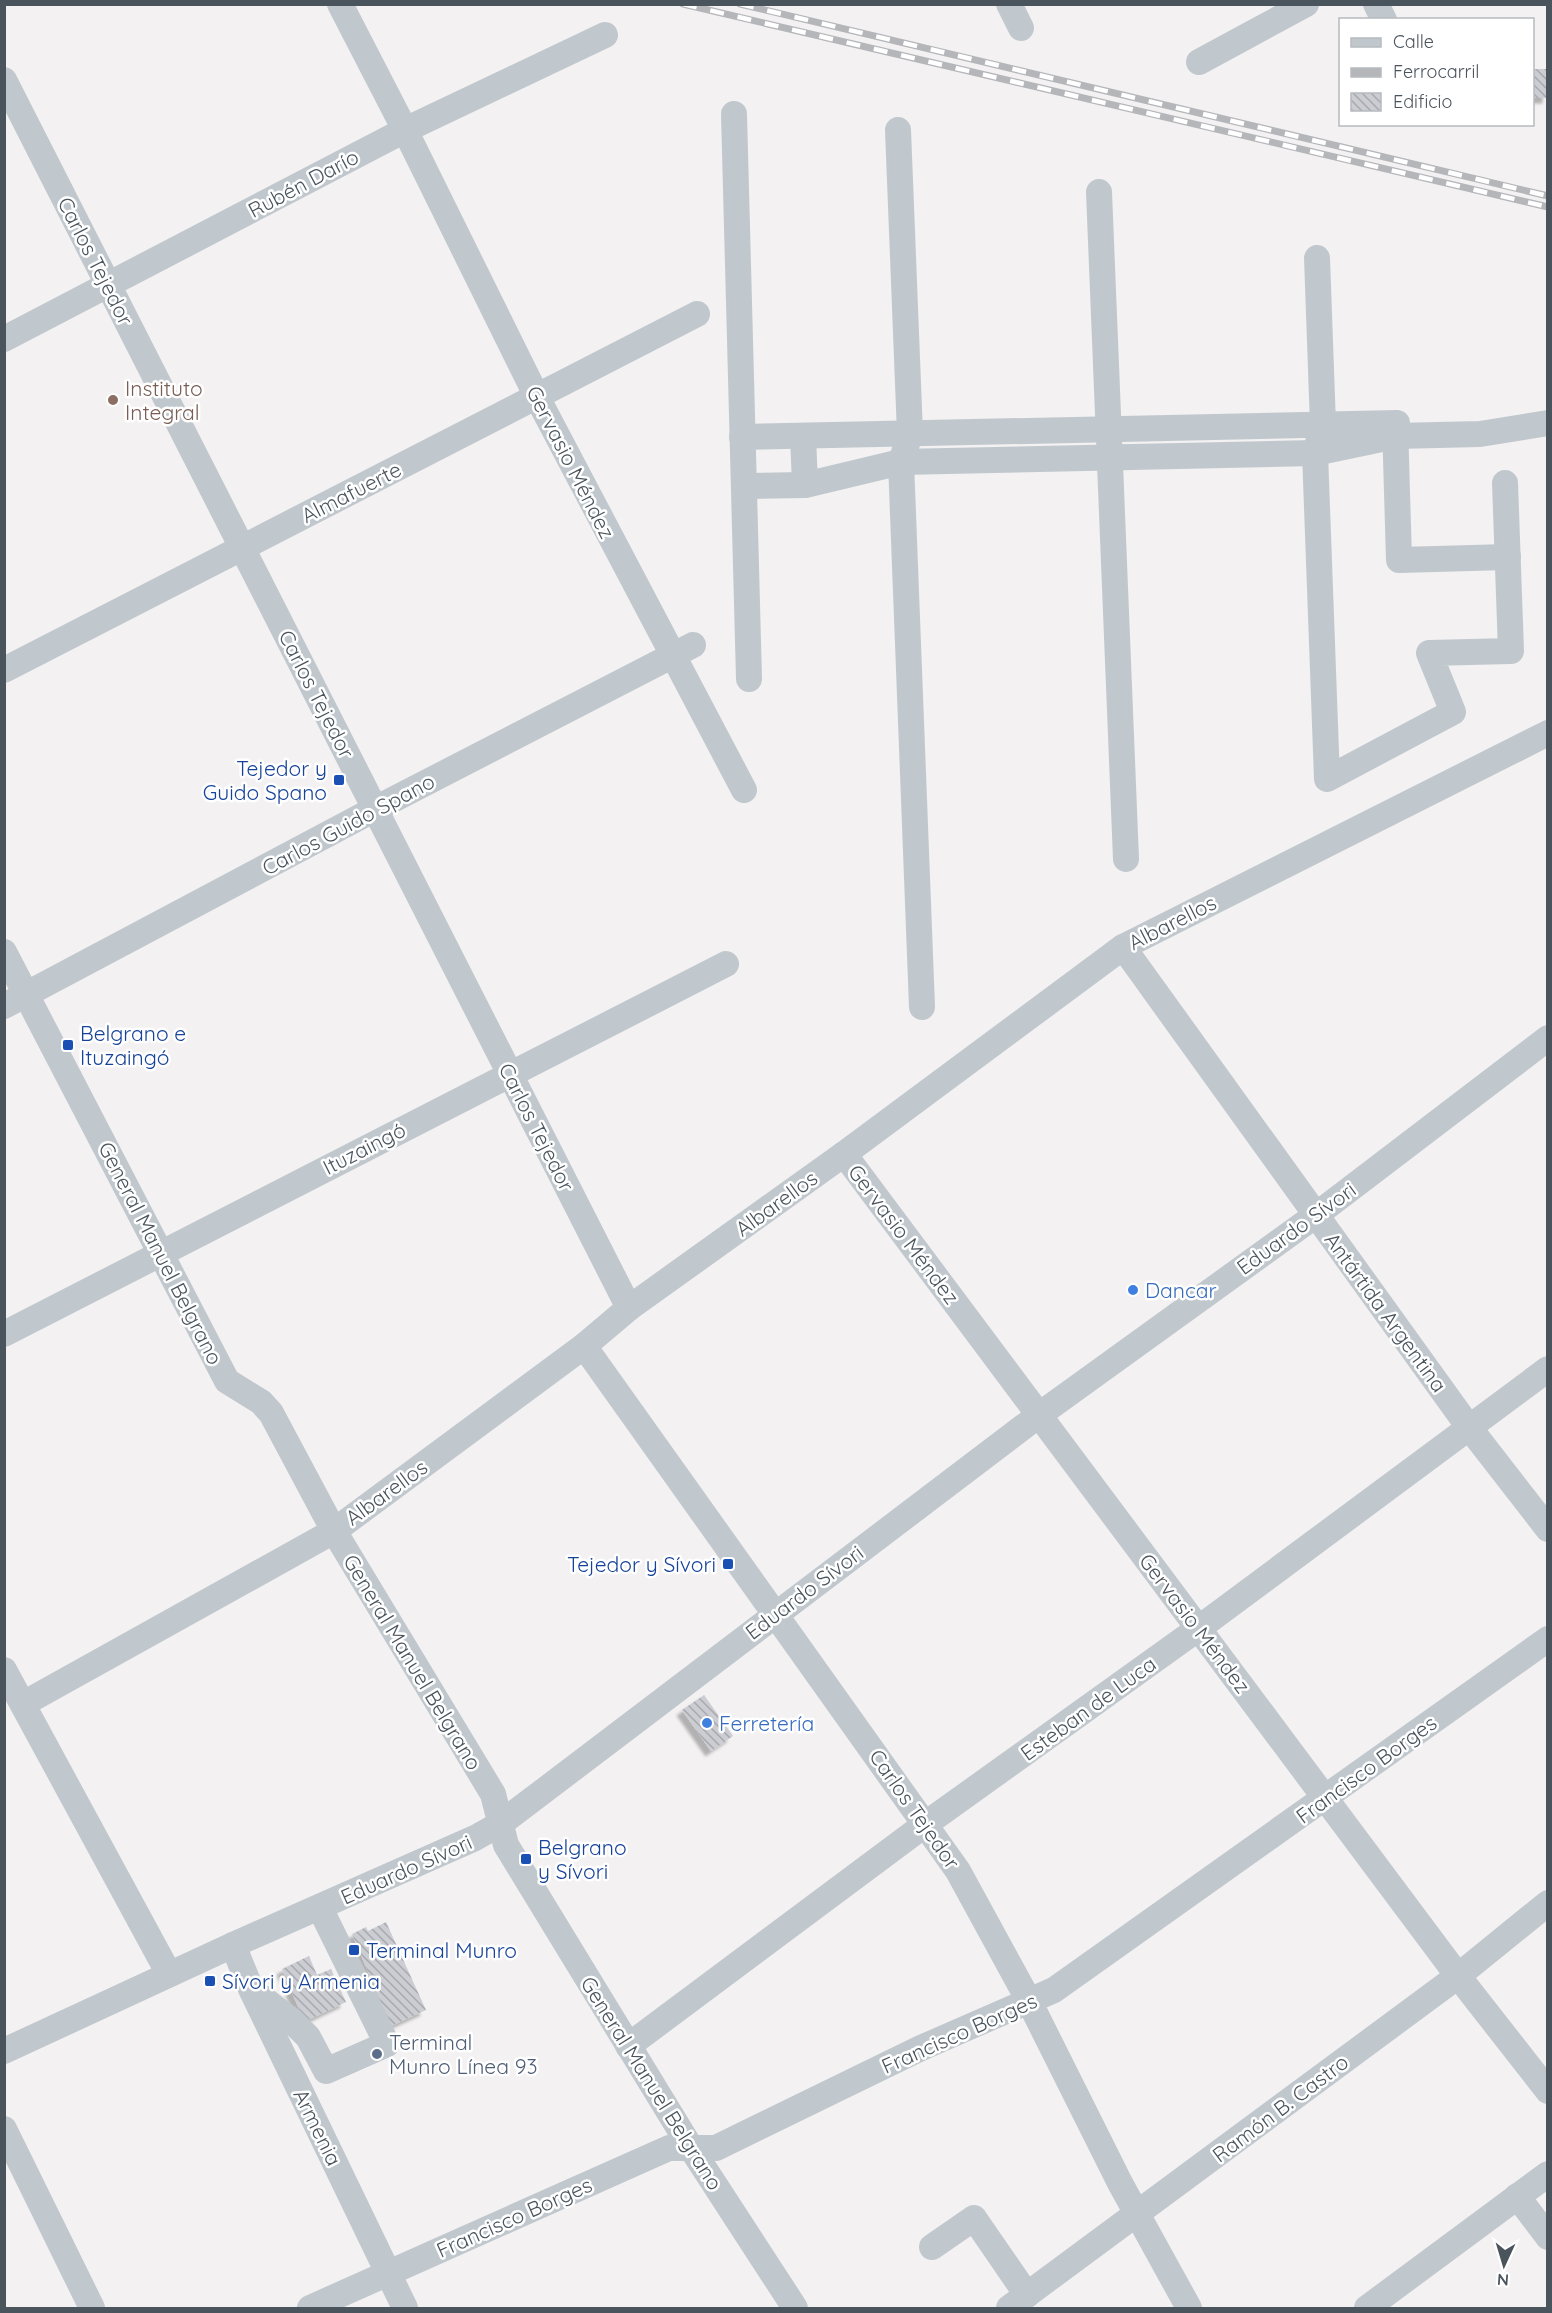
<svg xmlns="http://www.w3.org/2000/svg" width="1552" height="2313" font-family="Quicksand,sans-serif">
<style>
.building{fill:url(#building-back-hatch);filter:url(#shadow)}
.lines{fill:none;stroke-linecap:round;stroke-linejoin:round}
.minor{stroke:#c0c8ce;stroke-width:26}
.rail-casing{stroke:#b4b6ba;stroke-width:7}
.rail{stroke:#fff;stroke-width:4.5;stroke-dasharray:14;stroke-linecap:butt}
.education-dot{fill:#8d6e63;stroke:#fff;stroke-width:2}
.transit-dot{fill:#1a4fb4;stroke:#fff;stroke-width:2}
.shop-dot{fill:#3f7fe0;stroke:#fff;stroke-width:2}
.service-dot{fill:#5c6f8a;stroke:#fff;stroke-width:2}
.labels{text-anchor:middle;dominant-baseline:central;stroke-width:5;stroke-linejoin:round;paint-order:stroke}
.street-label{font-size:21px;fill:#4a545d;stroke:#fff}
.education-label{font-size:21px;fill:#785e54;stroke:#fff;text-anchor:start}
.transit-label{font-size:21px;fill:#164399;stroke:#fff;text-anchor:start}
.shop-label{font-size:21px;fill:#366cbe;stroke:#fff;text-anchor:start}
.service-label{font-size:21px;fill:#4e5e75;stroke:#fff;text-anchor:start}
</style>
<defs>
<pattern id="building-back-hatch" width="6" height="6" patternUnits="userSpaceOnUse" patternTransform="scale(1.5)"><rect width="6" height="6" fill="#cbcdd3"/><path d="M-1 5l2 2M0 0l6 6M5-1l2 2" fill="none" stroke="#a7a9ae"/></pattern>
<filter id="shadow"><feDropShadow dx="-5.5" dy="5.5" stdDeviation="1.5" flood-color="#0004"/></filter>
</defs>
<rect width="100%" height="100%" fill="#f3f1f1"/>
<g class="building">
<rect x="1532" y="69" width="16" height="29"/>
<path d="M704,1695L733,1736L711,1751L682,1710Z"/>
<path d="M386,1922L426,2010L391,2026L352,1934L366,1927L368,1931Z"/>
<path d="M309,1956L317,1975L331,1969L346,2002L308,2020L302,2016L282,1969Z"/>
</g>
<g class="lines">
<g class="minor">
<path d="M340,4L405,130L537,397L744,790"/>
<path d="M1009,4L1021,28"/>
<path d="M1376,4L1384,20"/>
<path d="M1199,62L1306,4"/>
<path d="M4,80L629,1308"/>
<path d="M734,114L749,679"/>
<path d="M898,130L910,434L901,462L922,1007"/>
<path d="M1099,192L1126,859"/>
<path d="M1317,258L1323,425L1315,453L1327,779L1453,712L1429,653L1511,651L1505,483"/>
<path d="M4,339L405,130L605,35"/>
<path d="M1395,424L1399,560L1508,557"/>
<path d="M803,436L805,485"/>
<path d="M742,437L1397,423"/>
<path d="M744,486L805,485L901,462L1315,453L1396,436L1480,434L1548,423"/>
<path d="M4,670L697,314"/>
<path d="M1123,947L1468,1426L1548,1529"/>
<path d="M4,952L227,1381L261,1402L271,1413L334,1531L493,1794L506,1845L691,2148L795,2308"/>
<path d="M4,1006L375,809L693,645"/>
<path d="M844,1154L1458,1976L1548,2091"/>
<path d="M4,1334L726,964"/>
<path d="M584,1346L958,1871L1029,2001L1120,2183L1189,2308"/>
<path d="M4,1670L169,1974"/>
<path d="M23,1704L334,1531L584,1346L629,1308L844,1154L1123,947L1548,733"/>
<path d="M233,1945L251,1989L405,2308"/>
<path d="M256,1993L292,2021L308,2037L326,2071L387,2044L320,1908"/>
<path d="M628,2046L927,1823L1199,1628L1548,1369"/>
<path d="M4,2051L233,1945L475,1838L500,1824L1039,1415L1316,1215L1548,1038"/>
<path d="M4,2129L92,2308"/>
<path d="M1517,2196L1548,2237"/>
<path d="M932,2247L974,2218L1027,2295"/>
<path d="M310,2308L669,2148H716L921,2048L1054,1990L1548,1639"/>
<path d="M1009,2308L1458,1976L1548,1903"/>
<path d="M1367,2308L1548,2174"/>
</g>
<defs>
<g id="rail">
<path d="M683,4L1548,207"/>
<path d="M740,4L1548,196"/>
</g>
</defs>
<use href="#rail" class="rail-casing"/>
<use href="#rail" class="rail"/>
</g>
<circle class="education-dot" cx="113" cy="400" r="6"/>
<g class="transit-dot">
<rect x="333" y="774" width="12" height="12" rx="3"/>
<rect x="62" y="1039" width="12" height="12" rx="3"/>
<rect x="722" y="1558" width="12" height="12" rx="3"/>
<rect x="520" y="1853" width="12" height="12" rx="3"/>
<rect x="348" y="1944" width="12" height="12" rx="3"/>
<rect x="204" y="1975" width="12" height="12" rx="3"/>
</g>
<g class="shop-dot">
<circle cx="1133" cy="1290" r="6"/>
<circle cx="707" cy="1723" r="6"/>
</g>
<circle class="service-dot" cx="377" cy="2054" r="6"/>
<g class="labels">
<g class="street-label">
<text transform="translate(303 183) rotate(-28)">Rubén Darío</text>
<text transform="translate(96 261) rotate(63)">Carlos Tejedor</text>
<text transform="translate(571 462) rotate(63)">Gervasio Méndez</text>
<text transform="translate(351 492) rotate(-27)">Almafuerte</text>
<text transform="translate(317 694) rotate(63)">Carlos Tejedor</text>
<text transform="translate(348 824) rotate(-28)">Carlos Guido Spano</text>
<text transform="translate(1172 922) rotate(-27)">Albarellos</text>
<text transform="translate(537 1127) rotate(63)">Carlos Tejedor</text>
<text transform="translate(364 1148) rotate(-27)">Ituzaingó</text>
<text transform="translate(776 1203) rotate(-36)">Albarellos</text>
<text transform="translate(1296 1228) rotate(-36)">Eduardo Sívori</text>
<text transform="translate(904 1234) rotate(53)">Gervasio Méndez</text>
<text transform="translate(161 1253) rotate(63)">General Manuel Belgrano</text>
<text transform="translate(1386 1312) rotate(54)">Antártida Argentina</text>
<text transform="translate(386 1492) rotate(-36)">Albarellos</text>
<text transform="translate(804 1592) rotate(-37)">Eduardo Sívori</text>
<text transform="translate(1195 1623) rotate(53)">Gervasio Méndez</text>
<text transform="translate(413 1662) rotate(59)">General Manuel Belgrano</text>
<text transform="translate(1088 1708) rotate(-36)">Esteban de Luca</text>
<text transform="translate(1366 1769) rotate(-36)">Francisco Borges</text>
<text transform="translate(915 1809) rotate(55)">Carlos Tejedor</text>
<text transform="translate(406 1869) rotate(-24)">Eduardo Sívori</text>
<text transform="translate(959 2033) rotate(-24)">Francisco Borges</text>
<text transform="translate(652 2083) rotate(58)">General Manuel Belgrano</text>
<text transform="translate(1280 2108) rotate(-37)">Ramón B. Castro</text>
<text transform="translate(318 2127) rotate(64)">Armenia</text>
<text transform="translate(514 2217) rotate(-24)">Francisco Borges</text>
</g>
<g class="education-label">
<text x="125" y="388">Instituto<tspan x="125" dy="24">Integral</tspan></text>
</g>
<g class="transit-label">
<text x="327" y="768" text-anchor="end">Tejedor y<tspan x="327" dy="24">Guido Spano</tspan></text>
<text x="80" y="1033">Belgrano e<tspan x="80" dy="24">Ituzaingó</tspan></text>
<text x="716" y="1564" text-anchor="end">Tejedor y Sívori</text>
<text x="538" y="1847">Belgrano<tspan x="538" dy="24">y Sívori</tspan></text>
<text x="366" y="1950">Terminal Munro</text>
<text x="222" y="1981">Sívori y Armenia</text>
</g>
<g class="shop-label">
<text x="1145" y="1290">Dancar</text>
<text x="719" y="1723">Ferretería</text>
</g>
<g class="service-label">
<text x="389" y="2042">Terminal<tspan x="389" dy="24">Munro Línea 93</tspan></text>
</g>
</g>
<rect width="1552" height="2313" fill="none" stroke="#4a545d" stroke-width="12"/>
<rect x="1339" y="18" width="195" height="108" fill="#ffffff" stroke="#b7bbbe" stroke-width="1.5"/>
<rect x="1351" y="38" width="30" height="9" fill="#c0c8ce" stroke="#b7bbbe" stroke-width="1.5"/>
<text x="1393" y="48" font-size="18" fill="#4a545d">Calle</text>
<rect x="1351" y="68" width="30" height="9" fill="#b4b6ba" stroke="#b7bbbe" stroke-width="1.5"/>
<text x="1393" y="78" font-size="18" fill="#4a545d">Ferrocarril</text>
<rect x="1351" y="93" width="30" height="18" fill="url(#building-back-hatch)" stroke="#b7bbbe" stroke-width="1.5"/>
<text x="1393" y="108" font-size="18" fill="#4a545d">Edificio</text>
<g transform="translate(1504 2265) rotate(184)" stroke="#ffffff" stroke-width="4.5" paint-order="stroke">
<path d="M0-4.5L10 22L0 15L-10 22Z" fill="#4a545d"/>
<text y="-9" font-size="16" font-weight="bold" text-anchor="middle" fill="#4a545d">N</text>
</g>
</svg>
